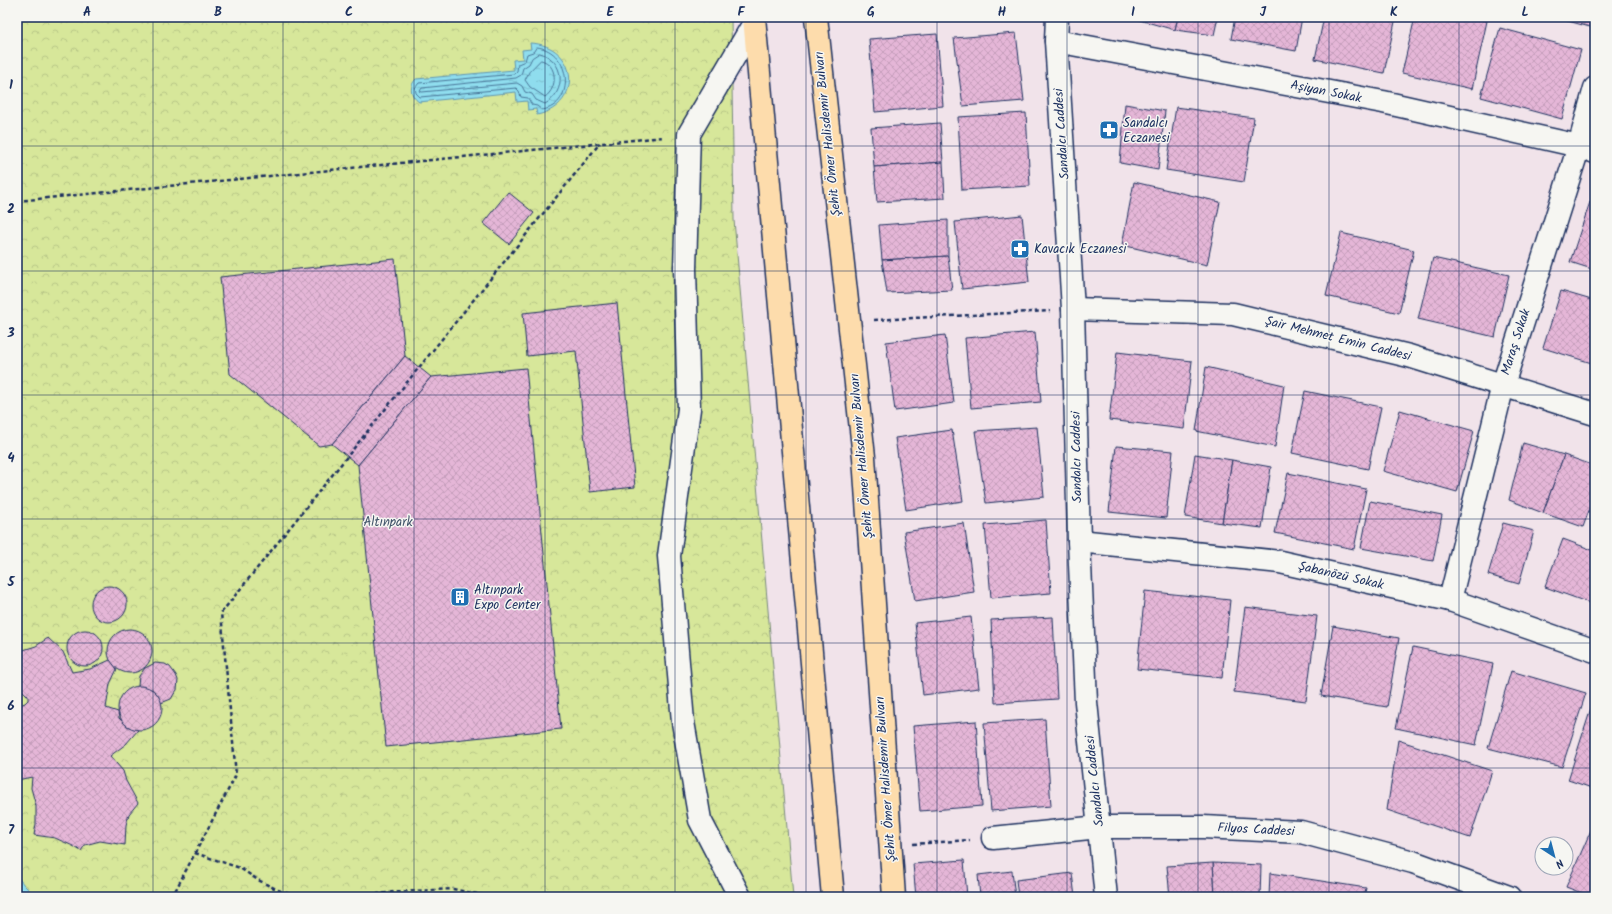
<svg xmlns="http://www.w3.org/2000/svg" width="1612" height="914" font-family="Kalam,sans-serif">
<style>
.forest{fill:url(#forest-crowns);stroke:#798b7c}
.water{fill:url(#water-ripples);stroke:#6197b4}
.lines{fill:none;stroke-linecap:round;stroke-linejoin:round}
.shore{stroke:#497598;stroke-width:1}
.building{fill:url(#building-cross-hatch);stroke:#1b2f5e}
.minor-casing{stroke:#1b2f5e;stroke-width:25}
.highway-casing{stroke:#1b2f5e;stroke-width:25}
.path{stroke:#1b2f5e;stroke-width:2.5;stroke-dasharray:4 3;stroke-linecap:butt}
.minor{stroke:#f6f6f2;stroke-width:22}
.highway{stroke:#fddcac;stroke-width:22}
.grid{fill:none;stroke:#1b2f5e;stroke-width:1;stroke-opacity:0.55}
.labels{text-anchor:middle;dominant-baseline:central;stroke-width:3;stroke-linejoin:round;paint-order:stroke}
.street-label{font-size:13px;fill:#1b2f5e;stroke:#f6f6f2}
.poi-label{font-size:13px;fill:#1b2f5e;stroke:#f6f6f2;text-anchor:start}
.park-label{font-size:13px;fill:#41546a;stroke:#f6f6f2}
.neatline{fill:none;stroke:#1b2f5e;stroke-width:1.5}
.grid-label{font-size:13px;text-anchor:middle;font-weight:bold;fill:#1b2f5e}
</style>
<defs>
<pattern id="forest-crowns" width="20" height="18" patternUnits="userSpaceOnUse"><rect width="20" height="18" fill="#d7e79a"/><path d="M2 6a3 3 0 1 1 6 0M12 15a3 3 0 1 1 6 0" fill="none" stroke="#b8c687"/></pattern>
<pattern id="water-ripples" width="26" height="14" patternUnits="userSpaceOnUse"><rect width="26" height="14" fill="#8fddee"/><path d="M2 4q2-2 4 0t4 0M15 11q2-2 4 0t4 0" fill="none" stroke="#7bbece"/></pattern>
<pattern id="building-cross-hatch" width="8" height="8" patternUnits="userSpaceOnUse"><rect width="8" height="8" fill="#e5b6d7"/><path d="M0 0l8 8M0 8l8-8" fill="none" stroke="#c49dbb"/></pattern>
</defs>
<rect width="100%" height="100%" fill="#f1e3ea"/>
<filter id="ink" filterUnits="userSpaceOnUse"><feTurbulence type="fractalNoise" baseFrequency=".025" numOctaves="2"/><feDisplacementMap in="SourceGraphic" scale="8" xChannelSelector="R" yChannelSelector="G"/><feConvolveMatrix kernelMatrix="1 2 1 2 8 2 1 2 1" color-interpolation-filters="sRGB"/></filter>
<g filter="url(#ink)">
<path class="forest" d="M17,17H731L734,220L793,897H17Z"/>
<g class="water">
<path d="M530,43C579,45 584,105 537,115L536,109L528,110L527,101L517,102L516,92L419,102C410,96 409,86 416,79L514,70L513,60L523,59L522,50L531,49Z"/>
<path d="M17,876L24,885L36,897H17Z"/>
</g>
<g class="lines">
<g class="shore">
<path d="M537,47C572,51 576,105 542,110L537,106L532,105L528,98L521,97L519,91L516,88L420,97L416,93L415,88L419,83L514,74L517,71L518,64L525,61L527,54L533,52Z"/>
<path d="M540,53C565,60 567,92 545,104L536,100L532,94L525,92L522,86L517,83L422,92L420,91L422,88L516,78L521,75L523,68L529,64L532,58Z"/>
<path d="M541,60C558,64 558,88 545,97L530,87L525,80L529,72Z"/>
</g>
</g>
<g class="building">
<path d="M867,17H910L867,19Z"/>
<path d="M1129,17H1178L1175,30Z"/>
<path d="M1178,17H1218L1214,35L1175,30Z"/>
<path d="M1235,17H1302L1296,51L1231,39Z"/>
<path d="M1324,17H1396L1384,73L1315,59Z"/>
<path d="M1415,17H1471L1487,21L1472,89L1402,73Z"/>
<path d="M1553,17H1593L1590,27Z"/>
<path d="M1500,28L1581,50L1562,119L1481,97Z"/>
<path d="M1016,33L1024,101L963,106L954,38Z"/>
<path d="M937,34L943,106L875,112L869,39Z"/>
<path d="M1125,104L1165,111L1158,170L1120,163Z"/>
<path d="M1176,107L1254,118L1244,182L1166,170Z"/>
<path d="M1026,113L1030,186L962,190L958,117Z"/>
<path d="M940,123L943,162L874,167L871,128Z"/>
<path d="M943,162L945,198L877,202L874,167Z"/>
<path d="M1134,182L1220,202L1207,265L1122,245Z"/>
<path d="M508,192L534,213L509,244L483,223Z"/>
<path d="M1590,202L1595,203V270L1570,262Z"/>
<path d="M1022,215L1029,282L962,289L955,222Z"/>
<path d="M948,220V256L882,260L879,225Z"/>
<path d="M1341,233L1414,250L1399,313L1326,296Z"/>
<path d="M948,256L952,290L887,293L882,260Z"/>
<path d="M1433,258L1509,275L1495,337L1418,319Z"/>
<path d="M395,259L405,356L332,444L319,446L230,374L220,277Z"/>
<path d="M1561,291L1595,301V364L1543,348Z"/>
<path d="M617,303L635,487L590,492L576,351L527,356L523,313Z"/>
<path d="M1035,332L1041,402L971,408L965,338Z"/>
<path d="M945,335L954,403L895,411L886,342Z"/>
<path d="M1117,352L1192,361L1184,429L1109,420Z"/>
<path d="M405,356L431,377L358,465L332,444Z"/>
<path d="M1206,367L1284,385L1275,447L1196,431Z"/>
<path d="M526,368L561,729L386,747L358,465L431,377Z"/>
<path d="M1305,391L1381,407L1368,469L1292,453Z"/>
<path d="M1400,410L1474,431L1457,492L1383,471Z"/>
<path d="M1037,427L1044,497L986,503L975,431Z"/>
<path d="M952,430L963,501L906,510L895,438Z"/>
<path d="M1523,443L1564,455L1543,513L1509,500Z"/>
<path d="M1116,446L1173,451L1166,518L1109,512Z"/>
<path d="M1195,454L1232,460L1222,523L1185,517Z"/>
<path d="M1564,455L1595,466V494L1583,527L1543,513Z"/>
<path d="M1232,460L1271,467L1262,528L1222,523Z"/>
<path d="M1288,473L1366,489L1354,549L1275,533Z"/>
<path d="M1370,501L1442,515L1433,561L1361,548Z"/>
<path d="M1046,520L1051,593L991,598L985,525Z"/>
<path d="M964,523L974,592L915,601L904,532Z"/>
<path d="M1503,523L1534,531L1519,584L1488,575Z"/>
<path d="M1563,539L1595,551V605L1545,587Z"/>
<circle cx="109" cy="604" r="18"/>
<path d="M1145,591L1230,600L1222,678L1137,669Z"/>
<path d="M1245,607L1317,616L1306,701L1234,692Z"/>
<path d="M971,617L979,688L923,695L915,623Z"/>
<path d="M1053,617L1057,699L995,703L991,620Z"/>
<path d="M1333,626L1399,638L1387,707L1321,696Z"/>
<circle cx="130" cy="651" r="22"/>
<circle cx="85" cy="648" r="18"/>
<path d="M48,638L63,652L72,672L90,669L110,660L117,669L110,684L106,708L118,712L119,718L127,726L138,730L126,744L110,756L123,771L126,781L138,803L129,814L126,825L125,845L100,841L85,845L81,851L73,846L55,838L34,835L36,824V806L31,788L32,777L17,780V706L25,703L28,700V696L17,685L21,675L20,667L17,661V652L36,646Z"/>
<path d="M1413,647L1493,664L1476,745L1396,728Z"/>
<path d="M155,663L165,664L170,667L176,675L178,680L177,690L174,694L171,699L161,703L157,694L153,690L138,686L139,676L145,668Z"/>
<path d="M1511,671L1586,693L1562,767L1488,748Z"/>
<circle cx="140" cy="708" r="22"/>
<path d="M1594,699H1595V789L1568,780Z"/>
<path d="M1045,719L1051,806L991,811L984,723Z"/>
<path d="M976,721L982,806L920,811L913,726Z"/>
<path d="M1398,740L1492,771L1470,838L1387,810Z"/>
<path d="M1595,821V897H1592L1566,887Z"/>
<path d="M964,860L967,897H916L913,864Z"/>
<path d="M1213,863L1261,865L1260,897H1215Z"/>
<path d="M1213,863L1215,897H1170L1167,866Z"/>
<path d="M1012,871L1015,897H980L978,875Z"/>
<path d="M1072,873L1075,897H1018L1016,880Z"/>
<path d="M1270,873L1366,888L1364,897H1269Z"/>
</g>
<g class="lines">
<defs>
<g id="minor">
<path d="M1057,17L1056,41L1073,309L1079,541L1086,702L1106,897"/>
<path d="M1056,41L1383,102L1579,146L1595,152"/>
<path d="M1073,309L1233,314L1409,356L1595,414"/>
<path d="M1079,541L1280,562L1450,600L1595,651"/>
<path d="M1450,600L1503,385L1579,146L1595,88"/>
<path d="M993,838L1099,827H1203L1301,832L1413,862L1509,897"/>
<path d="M740,897L700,820L683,722L669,556L689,409L685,269L689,134L754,23"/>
</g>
<g id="highway">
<path d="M754,17L833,897"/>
<path d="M816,17L864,457L894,897"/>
</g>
</defs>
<use href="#minor" class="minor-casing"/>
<use href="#highway" class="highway-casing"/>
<g class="path">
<path d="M17,201L664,137"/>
<path d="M874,320L1050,311"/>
<path d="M913,844L970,840"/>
<path d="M195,853L240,868L258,880L278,890L298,897"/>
<path d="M172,897L236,775L221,613L600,143"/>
<path d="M355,897L394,892L453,889L491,897"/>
</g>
<use href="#minor" class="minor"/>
<use href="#highway" class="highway"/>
</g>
</g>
<path class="grid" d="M153,17V897M283,17V897M414,17V897M545,17V897M675,17V897M806,17V897M937,17V897M1067,17V897M1198,17V897M1329,17V897M1459,17V897M17,146H1595M17,271H1595M17,395H1595M17,519H1595M17,643H1595M17,768H1595"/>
<defs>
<symbol id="pharmacy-square" viewBox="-11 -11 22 22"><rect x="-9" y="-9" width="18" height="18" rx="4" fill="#1f6fb2" stroke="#f6f6f2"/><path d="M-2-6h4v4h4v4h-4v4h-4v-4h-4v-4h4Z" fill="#fff"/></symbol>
<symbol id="building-square" viewBox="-11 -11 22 22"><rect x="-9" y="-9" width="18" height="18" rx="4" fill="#1f6fb2" stroke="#f6f6f2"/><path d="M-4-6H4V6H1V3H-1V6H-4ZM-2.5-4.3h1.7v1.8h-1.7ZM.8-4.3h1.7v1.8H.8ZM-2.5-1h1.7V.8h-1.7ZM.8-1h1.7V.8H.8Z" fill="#fff"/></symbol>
</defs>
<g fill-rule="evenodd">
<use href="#pharmacy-square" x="1098" y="119" width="22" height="22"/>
<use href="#pharmacy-square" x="1009" y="238" width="22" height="22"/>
<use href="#building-square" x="449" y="586" width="22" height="22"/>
</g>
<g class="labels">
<g class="street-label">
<text transform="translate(1326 92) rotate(11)">Aşiyan Sokak</text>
<text transform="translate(828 134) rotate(-96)">Şehit Ömer Halisdemir Bulvarı</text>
<text transform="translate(1062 134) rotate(-94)">Sandalcı Caddesi</text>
<text transform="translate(1338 339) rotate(14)">Şair Mehmet Emin Caddesi</text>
<text transform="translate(1516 342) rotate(-72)">Maraş Sokak</text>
<text transform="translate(862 456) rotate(-95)">Şehit Ömer Halisdemir Bulvarı</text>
<text transform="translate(1077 457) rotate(-91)">Sandalcı Caddesi</text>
<text transform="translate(1341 576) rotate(13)">Şabanözü Sokak</text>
<text transform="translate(886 779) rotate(-94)">Şehit Ömer Halisdemir Bulvarı</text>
<text transform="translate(1095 781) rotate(-96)">Sandalcı Caddesi</text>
<text transform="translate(1256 830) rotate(3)">Filyos Caddesi</text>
</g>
<g class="poi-label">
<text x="1123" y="123">Sandalcı<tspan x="1123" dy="15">Eczanesi</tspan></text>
<text x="1034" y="249">Kavacık Eczanesi</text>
<text x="474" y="590">Altınpark<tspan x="474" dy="15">Expo Center</tspan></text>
</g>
<g class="park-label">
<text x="388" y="522">Altınpark</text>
</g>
</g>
<rect width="1612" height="914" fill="none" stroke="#f6f6f2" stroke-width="44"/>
<g transform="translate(1554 856) rotate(144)"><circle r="19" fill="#f6f6f2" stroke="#9ea6b7"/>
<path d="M0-3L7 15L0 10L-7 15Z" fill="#1f6fb2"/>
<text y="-6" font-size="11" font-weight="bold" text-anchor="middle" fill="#1b2f5e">N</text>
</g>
<rect x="22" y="22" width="1568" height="870" class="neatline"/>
<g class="grid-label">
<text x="87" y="16">A</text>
<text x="218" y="16">B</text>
<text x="349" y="16">C</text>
<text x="479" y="16">D</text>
<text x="610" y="16">E</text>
<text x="741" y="16">F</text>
<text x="871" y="16">G</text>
<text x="1002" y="16">H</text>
<text x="1133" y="16">I</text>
<text x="1263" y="16">J</text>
<text x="1394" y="16">K</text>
<text x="1525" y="16">L</text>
<text x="11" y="89">1</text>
<text x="11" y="213">2</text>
<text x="11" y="337">3</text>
<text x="11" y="462">4</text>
<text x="11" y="586">5</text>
<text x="11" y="710">6</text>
<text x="11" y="834">7</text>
</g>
</svg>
